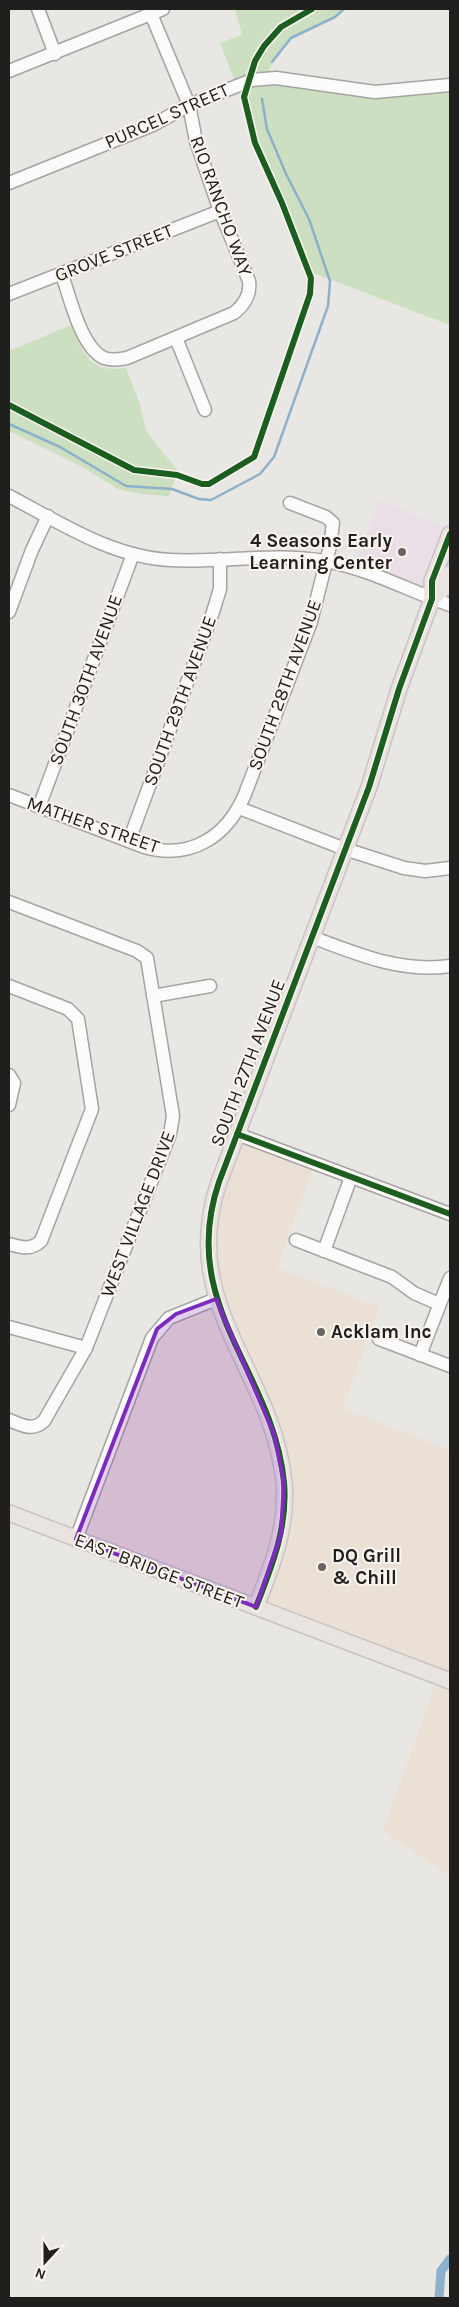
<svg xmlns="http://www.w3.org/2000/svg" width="459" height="2307" font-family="Karla,sans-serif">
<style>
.commercial{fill:#ebe0d6}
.education{fill:#eadfe6}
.green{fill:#ccdfc1}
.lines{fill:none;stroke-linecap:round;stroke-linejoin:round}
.stream{stroke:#8db0cb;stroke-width:2.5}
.canal{stroke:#8db0cb;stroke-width:9}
.minor-casing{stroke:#a6a4a2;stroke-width:15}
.major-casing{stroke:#c6c5c4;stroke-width:18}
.minor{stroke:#fcfbfb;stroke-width:12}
.major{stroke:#eae4e1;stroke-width:15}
.cycleway-casing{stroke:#faf5ef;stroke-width:9}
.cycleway{stroke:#1b5e20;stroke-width:6}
.marked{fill:#7b2cbf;fill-opacity:0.2;stroke:#7b2cbf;stroke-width:4;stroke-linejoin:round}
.poi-dot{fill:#666563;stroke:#faf5ef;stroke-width:2}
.labels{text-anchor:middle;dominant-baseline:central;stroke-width:4;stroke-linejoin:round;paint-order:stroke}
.street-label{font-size:19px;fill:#201f1d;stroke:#faf5ef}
.poi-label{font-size:19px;font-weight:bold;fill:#201f1d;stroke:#faf5ef;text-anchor:start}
</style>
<rect width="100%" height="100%" fill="#e9e7e4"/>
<path class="commercial" d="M237,1134L315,1163L277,1267L379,1307L343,1408L450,1450V1876L383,1831L438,1677L76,1539L157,1329L216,1299L208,1256Z"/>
<path class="education" d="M380,500L450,529L432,599L353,569Z"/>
<g class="green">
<path d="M235,9H344C313,38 282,26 267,78L367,91L450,85V325L305,270L278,202L253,146L242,99L220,43L242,35Z"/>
<path d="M71,325C84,354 88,373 126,368L140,404L146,431L178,471L169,496L140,494L118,489L81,466L9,431V351Z"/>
</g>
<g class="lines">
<g class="stream">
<path d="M272,62L291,38L335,17L344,9"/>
<path d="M9,424L60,447L126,486L172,489L199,499L211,500L260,474L274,457L328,306L330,281L309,219L286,174L267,129L262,99"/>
</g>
<path class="canal" d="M439,2298L441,2271L450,2259"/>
<defs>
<g id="minor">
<path d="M38,9L55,54"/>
<path d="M9,71L163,9"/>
<path d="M9,183L153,125L189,105L252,80L276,78L375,92L450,85"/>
<path d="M62,275C70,297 81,348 104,358C112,361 120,359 127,358L234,313C244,305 251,295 249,281L220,211L196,141L189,105L149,9"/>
<path d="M9,294L220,211"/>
<path d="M176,338L205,410"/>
<path d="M9,496C59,522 111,557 170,560C221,563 274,552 325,561C368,568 409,591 450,605"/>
<path d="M9,612L32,550L48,516"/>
<path d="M9,795L144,847C191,860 227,837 245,794L311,622L330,546L333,523L326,517L290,503"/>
<path d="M39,807L133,554"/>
<path d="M239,808L345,849L404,868L425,871L450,868"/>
<path d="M129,841L213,612L220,589V559"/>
<path d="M9,902L137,951L147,958L173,1116L170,1134L86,1348L44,1421C32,1432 22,1425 9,1420"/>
<path d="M312,937C357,954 401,973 450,966"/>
<path d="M9,986L68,1009L78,1019L92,1109L41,1241C30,1251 21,1247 9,1244"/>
<path d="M153,996L210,986"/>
<path d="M9,1075L14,1083L9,1105"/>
<path d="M237,1134L450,1214"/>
<path d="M296,1240L392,1277L414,1293L439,1304"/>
<path d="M324,1251L351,1177"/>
<path d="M9,1327L86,1348"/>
<path d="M379,1339L450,1366"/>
<path d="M420,1355L450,1278"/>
<path d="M76,1539L152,1338L169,1318L216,1299"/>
</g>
<g id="major">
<path d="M432,599L446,586L450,574"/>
<path d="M9,1513L450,1681"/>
<path d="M256,1607C272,1566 288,1527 284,1482C273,1370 177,1305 219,1182L369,787L399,689L432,599V581L450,534"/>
</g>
</defs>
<use href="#minor" class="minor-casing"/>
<use href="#major" class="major-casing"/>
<use href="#minor" class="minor"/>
<use href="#major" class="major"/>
<defs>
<g id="cycleway">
<path d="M9,405L134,470L177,475L202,484H209L254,457L310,294L311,278L282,203L255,143L244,97L255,61L264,46L281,27L312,9"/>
<path d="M237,1134L450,1214"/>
<path d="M256,1607C272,1566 288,1527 284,1482C273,1370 177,1305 219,1182L369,787L399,689L432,599V581L450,534"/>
</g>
</defs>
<use href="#cycleway" class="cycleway-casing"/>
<use href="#cycleway" class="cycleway"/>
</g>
<path class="marked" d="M216,1299L274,1434L284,1483L281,1534L256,1607L76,1539L157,1329L176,1314Z"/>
<g class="poi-dot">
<circle cx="402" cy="552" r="5"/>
<circle cx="321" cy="1332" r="5"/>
<circle cx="322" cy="1567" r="5"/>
</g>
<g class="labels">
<g class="street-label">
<text transform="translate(167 116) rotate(-24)">PURCEL STREET</text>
<text transform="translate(221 206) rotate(70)">RIO RANCHO WAY</text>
<text transform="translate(114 253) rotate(-22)">GROVE STREET</text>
<text transform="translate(86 680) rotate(-70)">SOUTH 30TH AVENUE</text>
<text transform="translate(285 685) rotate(-70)">SOUTH 28TH AVENUE</text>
<text transform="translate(180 701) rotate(-70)">SOUTH 29TH AVENUE</text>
<text transform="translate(93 825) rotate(19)">MATHER STREET</text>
<text transform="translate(248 1063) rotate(-69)">SOUTH 27TH AVENUE</text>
<text transform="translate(138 1214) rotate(-69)">WEST VILLAGE DRIVE</text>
<text transform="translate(159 1571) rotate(21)">EAST BRIDGE STREET</text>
</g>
<g class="poi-label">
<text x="392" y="541" text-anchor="end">4 Seasons Early<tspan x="392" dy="22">Learning Center</tspan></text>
<text x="331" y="1332">Acklam Inc</text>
<text x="332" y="1556">DQ Grill<tspan x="332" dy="22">&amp; Chill</tspan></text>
</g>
</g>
<rect width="459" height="2307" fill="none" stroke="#201f1d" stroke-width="20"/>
<g transform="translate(45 2262) rotate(201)" stroke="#faf5ef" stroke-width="4" paint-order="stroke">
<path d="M0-4L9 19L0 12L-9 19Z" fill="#201f1d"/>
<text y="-8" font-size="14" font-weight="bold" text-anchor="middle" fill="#201f1d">N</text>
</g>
</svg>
